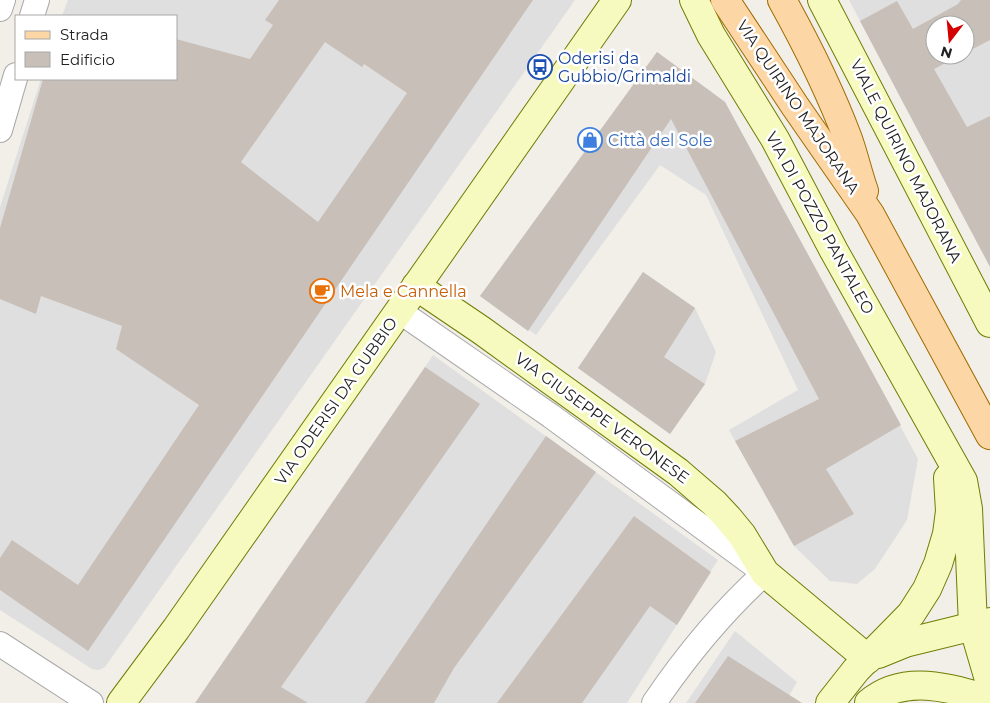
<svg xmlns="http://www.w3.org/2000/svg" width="990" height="703" font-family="Montserrat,sans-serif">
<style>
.residential{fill:#e0dfdf;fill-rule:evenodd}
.building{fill:#c7bfb8;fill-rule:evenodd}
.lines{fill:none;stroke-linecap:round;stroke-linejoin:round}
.street-casing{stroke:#a9a9a9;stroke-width:26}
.secondary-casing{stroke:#707d05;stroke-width:30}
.primary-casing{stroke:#a06b00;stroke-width:30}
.street{stroke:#fff;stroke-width:24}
.secondary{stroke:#f7fabf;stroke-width:28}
.primary{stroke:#fcd6a4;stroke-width:28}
.labels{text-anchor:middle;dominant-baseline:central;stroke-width:5;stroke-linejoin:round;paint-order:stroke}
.transit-label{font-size:16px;fill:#164399;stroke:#fff;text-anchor:start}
.street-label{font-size:16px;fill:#222;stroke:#fff}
.shop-label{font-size:16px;fill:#366cbe;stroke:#fff;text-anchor:start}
.food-label{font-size:16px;fill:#c56008;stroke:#fff;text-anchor:start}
</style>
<rect width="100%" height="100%" fill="#f2efe9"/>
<g class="residential">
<path d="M68,0H575L105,667L99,670L92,669L0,610V207L41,79H176V16H62Z"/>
<path d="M849,0H990V249L983,253ZM935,25H965V55H935Z"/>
<path d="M657,52L725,102L918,459L907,520L875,569L857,584L830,581L794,546L729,430L798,390L706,195L660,165L536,335L480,296Z"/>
<path d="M643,272L695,308L716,352L705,384L670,434L578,368Z"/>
<path d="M433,355L718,560L627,703H203L200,701Z"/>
<path d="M735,631L797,682L785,703H686Z"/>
</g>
<g class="building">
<path d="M279,0H533L88,651L0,590V558L12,540L78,585L199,405L116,349L122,326L41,296L36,314L0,299V228L43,79H176V39L250,59L273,25L265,20ZM325,42L362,67L364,64L407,93L318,222L241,162Z"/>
<path d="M961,0H990V40L965,53V25H935V55H961L934,69L967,127L990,116V267L860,21L897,1L913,29L958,4Z"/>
<path d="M657,52L725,102L901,425L826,469L854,514L794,546L735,441L819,399L671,119L528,331L480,296Z"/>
<path d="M643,272L695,308L664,357L705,384L670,434L578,368Z"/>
<path d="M425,367L480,404L281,687L308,703H195Z"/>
<path d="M546,436L596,472L454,668L434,703H365Z"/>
<path d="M634,516L711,572L677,625L650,606L582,703H497Z"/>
<path d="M728,656L802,703H695Z"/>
</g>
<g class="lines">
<defs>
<g id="street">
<path d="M0,9L3,0"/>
<path d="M32,16L37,0"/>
<path d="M0,130L16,75"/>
<path d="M399,311L551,416L765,573C723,611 686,656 654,703"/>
<path d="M0,644L91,703"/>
</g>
<g id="secondary">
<path d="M694,0L711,35L775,139L834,251L963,481L968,509L973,625L990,683"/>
<path d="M822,0L990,323"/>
<path d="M416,286L481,330L678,472L714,503L728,518L742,535L765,573L868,659"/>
<path d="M878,654L905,643L990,622"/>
<path d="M121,703L176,629L617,0"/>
<path d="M830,703L856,670L911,614L927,589L938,564L947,534L950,511L948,478"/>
<path d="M869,703C904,673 951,688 990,700"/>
</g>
<g id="primary">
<path d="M725,0L795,106L870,214L990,435"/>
<path d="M782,0C807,45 830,91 848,139C854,156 858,174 864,191"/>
</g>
</defs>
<use href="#street" class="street-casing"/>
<use href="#secondary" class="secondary-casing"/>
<use href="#primary" class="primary-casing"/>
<use href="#street" class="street"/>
<use href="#secondary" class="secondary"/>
<use href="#primary" class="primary"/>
</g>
<defs>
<symbol id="bus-ring" viewBox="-11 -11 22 22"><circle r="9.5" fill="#fff" stroke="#1a4fb4" stroke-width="1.5"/><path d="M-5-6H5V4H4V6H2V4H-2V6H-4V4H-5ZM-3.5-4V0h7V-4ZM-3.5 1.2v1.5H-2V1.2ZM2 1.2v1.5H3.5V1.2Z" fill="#1a4fb4"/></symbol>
<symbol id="shop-ring" viewBox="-11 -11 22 22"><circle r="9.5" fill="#fff" stroke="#3f7fe0" stroke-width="1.5"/><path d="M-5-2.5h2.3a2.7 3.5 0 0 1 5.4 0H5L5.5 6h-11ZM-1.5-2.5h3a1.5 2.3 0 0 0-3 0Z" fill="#3f7fe0"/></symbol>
<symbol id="cafe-ring" viewBox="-11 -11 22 22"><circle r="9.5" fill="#fff" stroke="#e8710a" stroke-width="1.5"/><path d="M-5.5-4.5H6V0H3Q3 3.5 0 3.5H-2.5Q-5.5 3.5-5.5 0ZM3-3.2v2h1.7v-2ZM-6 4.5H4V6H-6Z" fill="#e8710a"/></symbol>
</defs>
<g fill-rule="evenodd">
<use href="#bus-ring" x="526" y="53" width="28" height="28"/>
<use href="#shop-ring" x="576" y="126" width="28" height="28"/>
<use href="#cafe-ring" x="308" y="277" width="28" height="28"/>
</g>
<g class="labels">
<g class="transit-label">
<text x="558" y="58">Oderisi da<tspan x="558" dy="18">Gubbio/Grimaldi</tspan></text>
</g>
<g class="street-label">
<text transform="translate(798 107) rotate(56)">VIA QUIRINO MAJORANA</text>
<text transform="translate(906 161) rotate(63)">VIALE QUIRINO MAJORANA</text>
<text transform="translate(820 223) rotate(61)">VIA DI POZZO PANTALEO</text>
<text transform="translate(336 401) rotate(-55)">VIA ODERISI DA GUBBIO</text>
<text transform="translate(602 418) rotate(36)">VIA GIUSEPPE VERONESE</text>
</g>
<g class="shop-label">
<text x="608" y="140">Città del Sole</text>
</g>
<g class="food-label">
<text x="340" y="291">Mela e Cannella</text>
</g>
</g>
<rect x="15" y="15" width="162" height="65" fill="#ffffff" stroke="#a7a7a7"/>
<rect x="25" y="31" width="25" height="8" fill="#fcd6a4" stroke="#a7a7a7"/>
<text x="60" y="40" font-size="15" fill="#222222">Strada</text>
<rect x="25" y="52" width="25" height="15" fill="#c7bfb8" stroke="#a7a7a7"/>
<text x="60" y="65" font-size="15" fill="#222222">Edificio</text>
<g transform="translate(950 40) rotate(196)"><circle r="24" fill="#ffffff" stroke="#a7a7a7"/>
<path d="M0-4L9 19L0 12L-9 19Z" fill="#d40000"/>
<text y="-8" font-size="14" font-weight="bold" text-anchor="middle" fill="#222222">N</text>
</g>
</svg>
